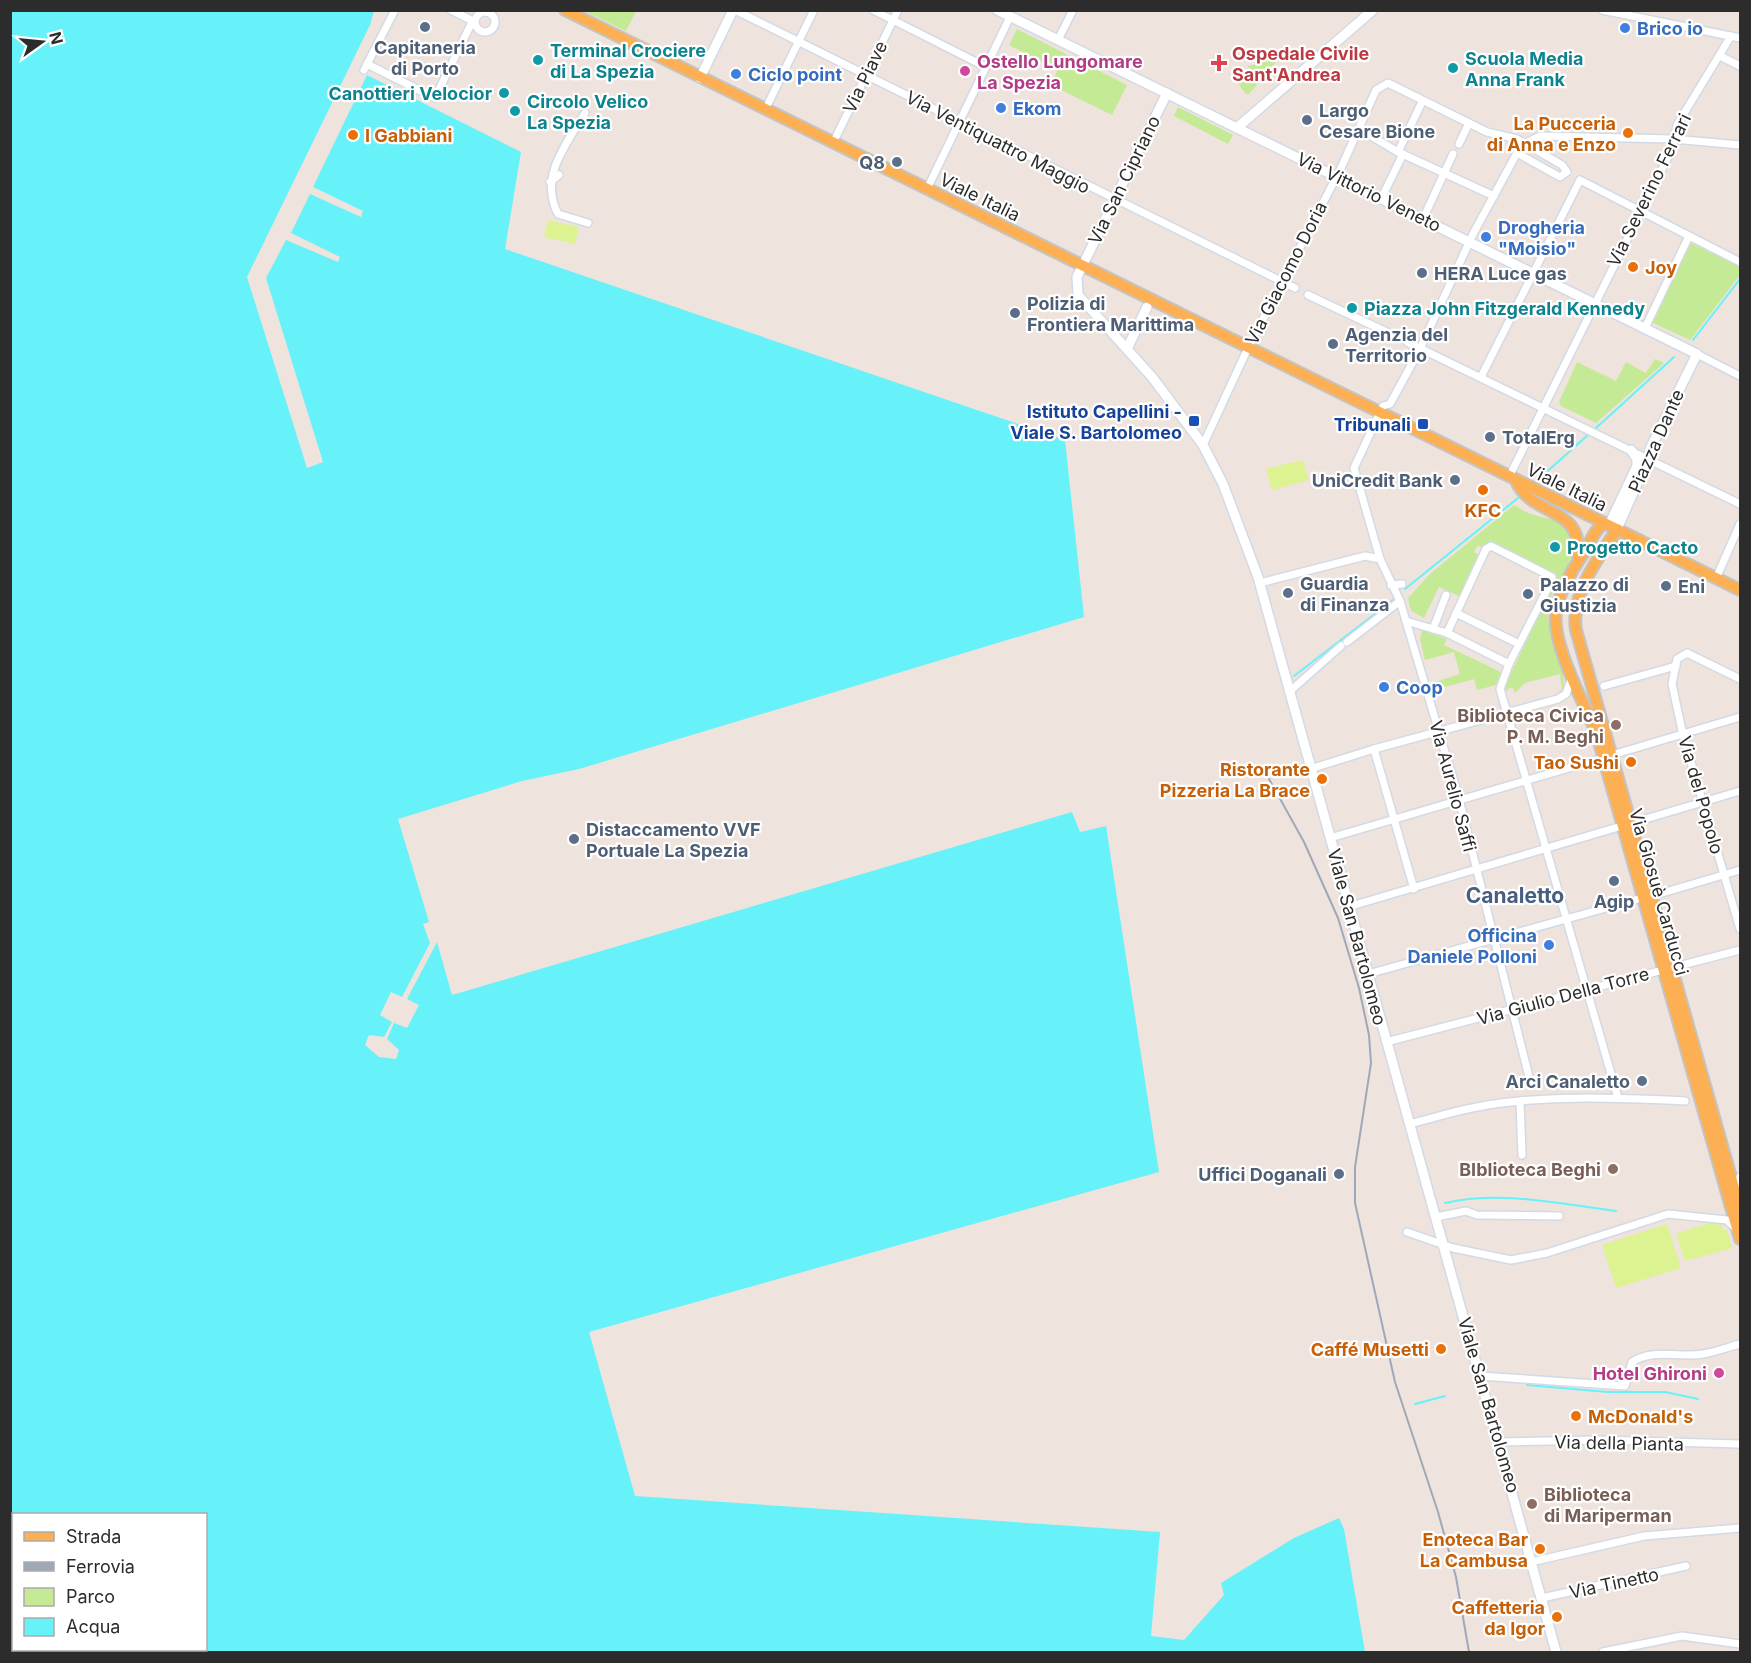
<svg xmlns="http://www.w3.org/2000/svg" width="1751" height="1663" font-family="Inter,sans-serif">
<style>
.green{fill:#c4ea95}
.pitch{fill:#ddf290}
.water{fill:#67f2f9;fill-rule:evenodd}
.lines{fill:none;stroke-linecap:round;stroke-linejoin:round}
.stream{stroke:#67f2f9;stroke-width:2}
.street-tunnel{stroke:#c8beba;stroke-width:7;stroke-dasharray:7 3.5;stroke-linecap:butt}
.street-casing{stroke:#d2dae6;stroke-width:10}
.secondary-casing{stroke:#d2dae6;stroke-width:12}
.primary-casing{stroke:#c4c4c4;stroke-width:14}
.street{stroke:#fff;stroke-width:7}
.secondary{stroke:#fff;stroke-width:9}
.primary{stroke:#fdb053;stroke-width:10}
.rail{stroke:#9fa8b8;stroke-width:2}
.service-dot{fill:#5c6f8a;stroke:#fff;stroke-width:2}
.shop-dot{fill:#3f7fe0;stroke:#fff;stroke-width:2}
.culture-dot{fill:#0f9aa8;stroke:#fff;stroke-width:2}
.health-dot{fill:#e0444e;stroke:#fff;stroke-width:2}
.hotel-dot{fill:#d1479c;stroke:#fff;stroke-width:2}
.food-dot{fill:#e8710a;stroke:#fff;stroke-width:2}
.transit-dot{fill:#1a4fb4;stroke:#fff;stroke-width:2}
.education-dot{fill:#8d6e63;stroke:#fff;stroke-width:2}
.labels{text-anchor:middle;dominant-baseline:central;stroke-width:4.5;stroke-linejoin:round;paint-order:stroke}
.shop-label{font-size:18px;font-weight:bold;fill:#366cbe;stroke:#fff;text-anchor:start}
.service-label{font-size:18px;font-weight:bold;fill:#4e5e75;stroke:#fff;text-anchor:start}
.culture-label{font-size:18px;font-weight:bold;fill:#0d838f;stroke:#fff;text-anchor:start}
.health-label{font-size:18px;font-weight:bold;fill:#be3a42;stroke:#fff;text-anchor:start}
.hotel-label{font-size:18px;font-weight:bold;fill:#b23c85;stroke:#fff;text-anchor:start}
.street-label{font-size:18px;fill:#2c2c2c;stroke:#fff}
.food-label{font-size:18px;font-weight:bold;fill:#c56008;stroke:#fff;text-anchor:end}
.transit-label{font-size:18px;font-weight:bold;fill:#164399;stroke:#fff;text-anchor:end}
.education-label{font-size:18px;font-weight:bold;fill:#785e54;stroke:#fff;text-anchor:end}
.quarter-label{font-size:21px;font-weight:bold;fill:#475e81;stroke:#fff}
</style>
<rect width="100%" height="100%" fill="#efe3dd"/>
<g class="green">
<path d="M584,11L636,10V11L626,31Z"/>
<path d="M1017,29L1127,85L1112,115L1051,85L1058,69L1009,45Z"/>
<path d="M1269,61H1277L1249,94H1246L1239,85L1240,80L1248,79L1251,74L1248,66Z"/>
<path d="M1178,107L1233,135L1228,144L1174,116Z"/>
<path d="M1691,243L1740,267V275L1690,340L1651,322Z"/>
<path d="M1655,359L1664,363L1596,423L1561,406L1559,402L1577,362L1616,381L1626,362L1646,373Z"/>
<path d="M1514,505C1520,509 1527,513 1534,515C1546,519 1564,519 1571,531C1585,555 1551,584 1548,608C1545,631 1570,677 1563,692L1549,699L1562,690L1560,674L1525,683L1515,693L1513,688H1509L1507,692L1505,686L1554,583L1555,576L1550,571L1491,543L1482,548L1478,545L1474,552L1479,555L1459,596L1439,587L1424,618L1411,611L1408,598L1430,574Z"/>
<path d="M1422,630L1447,639L1444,645L1501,672L1496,685L1477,690L1474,679L1434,690L1432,683L1460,674L1454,652L1425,660L1420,639Z"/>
</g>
<g class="pitch">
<path d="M548,220L579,227L575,244L544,237Z"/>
<path d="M1303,460L1309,480L1272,490L1266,469Z"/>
<path d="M1715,1221L1717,1225L1721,1223L1723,1230H1727L1732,1248L1685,1261L1676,1234Z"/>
<path d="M1667,1224L1681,1268L1616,1288L1602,1245Z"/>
</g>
<path class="water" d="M11,10L374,11L370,25L247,277L307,468L323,462L266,278L286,240L338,262L340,257L291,233L310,194L361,217L363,211L313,187L367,75L521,152L505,249L1065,440L1084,617L579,769L522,781L398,819L429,922L423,924L430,943L402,997L391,992L380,1015L392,1022L384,1037L369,1035L365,1045L379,1057L396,1059L399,1050L387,1039L394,1023L407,1028L419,1005L407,999L437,942L452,995L1072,812L1080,832L1106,826L1159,1172L589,1332L635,1496L1160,1532L1151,1636L1184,1640L1224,1595L1221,1583L1294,1538L1339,1518L1344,1529L1365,1652H11ZM14,1514H206V1650H14Z"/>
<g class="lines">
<g class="stream">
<path d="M1693,340L1740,279"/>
<path d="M1596,428L1674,357"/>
<path d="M1540,478L1589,434"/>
<path d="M1405,589L1518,498"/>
<path d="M1294,676L1393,600"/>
<path d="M1445,1203C1501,1190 1560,1204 1616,1211"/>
<path d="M1527,1385L1608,1392H1665L1698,1399"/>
<path d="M1415,1404L1445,1396"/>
</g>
<path class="street-tunnel" d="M1393,335L1407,342"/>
<defs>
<g id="street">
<path d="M451,10L475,22"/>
<path d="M735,10L1295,288"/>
<path d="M873,10L986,67"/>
<path d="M1602,10L1740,38"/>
<circle cx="485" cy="22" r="10"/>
<path d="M1058,40L1073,10"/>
<path d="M1720,56L1740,66"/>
<path d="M367,64L435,98L472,22"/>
<path d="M364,70L395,10"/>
<path d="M765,110L814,10"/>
<path d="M585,113C565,146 539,177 558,214L588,223"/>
<path d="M1359,129L1398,152L1494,196"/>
<path d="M833,143L898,10"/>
<path d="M1459,144L1469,123"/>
<path d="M1398,152L1422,102"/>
<path d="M550,182L559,175"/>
<path d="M927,189L1010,17"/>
<path d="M1381,199L1403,154"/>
<path d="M1423,219L1453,154"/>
<path d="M1308,295L1393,335"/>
<path d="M1645,328L1689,236"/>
<path d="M1407,342L1740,504"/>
<path d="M1697,354L1740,376"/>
<path d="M1481,377L1580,180L1740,262"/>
<path d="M1203,445L1248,348L1341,168L1376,90L1388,83L1487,132L1517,139L1562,165L1567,172L1560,177L1517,153"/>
<path d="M1509,477L1673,147L1677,125L1731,36"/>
<path d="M1718,574L1740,524"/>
<path d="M1260,583L1365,556L1380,559"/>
<path d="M1391,585L1402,584"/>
<path d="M1456,613L1519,644"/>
<path d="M1406,621L1447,633L1509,664L1500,689L1618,1098"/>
<path d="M1433,629L1446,595"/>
<path d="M1447,633L1486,549L1491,546L1552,577L1551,582L1509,664"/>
<path d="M1347,642L1400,601"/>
<path d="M1740,679L1687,653L1677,659L1672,684L1683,735L1740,929"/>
<path d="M1604,686L1676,666"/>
<path d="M1289,692L1341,646"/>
<path d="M1374,749L1414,889"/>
<path d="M1612,755L1740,717"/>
<path d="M1310,769L1374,749L1558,699L1566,694L1571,680"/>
<path d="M1330,838L1603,758"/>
<path d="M1652,896L1740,870"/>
<path d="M1348,907L1740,791"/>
<path d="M1368,974L1642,898"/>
<path d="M1386,1042L1740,950"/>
<path d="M1529,1077L1459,799L1400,601L1380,559L1354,468L1383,406L1390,404L1420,349L1473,234L1517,153L1524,144L1540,136L1673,139L1740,145"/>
<path d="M1520,1103L1522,1155"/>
<path d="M1409,1124C1430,1119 1451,1112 1472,1108C1537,1094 1619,1098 1685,1101"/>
<path d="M1738,1191L1740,1177"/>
<path d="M1436,1217L1466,1211L1477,1215L1559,1216"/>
<path d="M1407,1232L1453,1248L1511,1260L1547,1253L1668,1214L1727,1220L1735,1228"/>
<path d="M1481,1376L1625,1386L1632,1362C1653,1348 1680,1358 1703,1354C1716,1352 1728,1347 1740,1344"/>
<path d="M1498,1442L1597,1440L1740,1444"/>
<path d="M1531,1562L1644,1536L1740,1528"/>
<path d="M1542,1598L1686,1566"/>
<path d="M1603,1652L1682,1636L1740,1644"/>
</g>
<g id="secondary">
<path d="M997,10L1697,354L1650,449L1648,459L1617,529"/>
<path d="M700,78L733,10"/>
<path d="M1167,93L1077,277L1078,295L1152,377L1203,445L1223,484L1258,577L1556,1652"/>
<path d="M1238,127L1373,10"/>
<path d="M1127,349L1147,307"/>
<path d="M1609,525L1637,466V459L1631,450"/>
</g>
<g id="primary">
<path d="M565,10L1740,590"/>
<path d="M1516,481C1533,518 1583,505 1578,557"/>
<path d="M1604,523C1592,532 1590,545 1581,557C1572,570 1558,595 1556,612C1551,644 1585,704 1597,735L1740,1239"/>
<path d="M1617,529C1599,557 1570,595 1576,630L1740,1209"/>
<path d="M1604,549L1639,540"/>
</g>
</defs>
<use href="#street" class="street-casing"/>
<use href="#secondary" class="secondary-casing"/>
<use href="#primary" class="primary-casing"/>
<use href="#street" class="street"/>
<use href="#secondary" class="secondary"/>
<use href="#primary" class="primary"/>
<path class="rail" d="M1269,779L1304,842L1338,918L1359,988L1369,1035L1371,1063L1355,1167V1203L1395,1382L1438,1512L1456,1577L1469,1652"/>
</g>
<g class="service-dot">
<circle cx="425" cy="27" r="6"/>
<circle cx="1307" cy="120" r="6"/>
<circle cx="897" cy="162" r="6"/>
<circle cx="1422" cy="273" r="6"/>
<circle cx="1015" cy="313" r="6"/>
<circle cx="1333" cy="344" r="6"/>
<circle cx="1490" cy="437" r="6"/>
<circle cx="1455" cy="480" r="6"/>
<circle cx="1666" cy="586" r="6"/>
<circle cx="1288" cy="593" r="6"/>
<circle cx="1528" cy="594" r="6"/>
<circle cx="574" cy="839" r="6"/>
<circle cx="1614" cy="881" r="6"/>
<circle cx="1642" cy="1081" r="6"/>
<circle cx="1339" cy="1174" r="6"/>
</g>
<g class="shop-dot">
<circle cx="1625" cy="28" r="6"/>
<circle cx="736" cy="74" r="6"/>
<circle cx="1001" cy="108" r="6"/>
<circle cx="1486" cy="237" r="6"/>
<circle cx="1384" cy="687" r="6"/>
<circle cx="1549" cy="945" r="6"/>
</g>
<g class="culture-dot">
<circle cx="538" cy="60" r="6"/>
<circle cx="1453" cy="68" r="6"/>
<circle cx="504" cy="93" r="6"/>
<circle cx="515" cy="111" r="6"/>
<circle cx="1352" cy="308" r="6"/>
<circle cx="1555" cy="547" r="6"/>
</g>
<path class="health-dot" d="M1216 54h6v6h6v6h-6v6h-6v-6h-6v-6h6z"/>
<g class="hotel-dot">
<circle cx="965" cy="71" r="6"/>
<circle cx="1719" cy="1373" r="6"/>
</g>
<g class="food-dot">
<circle cx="1628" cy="133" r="6"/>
<circle cx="353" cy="135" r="6"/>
<circle cx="1633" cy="267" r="6"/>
<circle cx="1483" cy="490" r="6"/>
<circle cx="1631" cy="762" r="6"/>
<circle cx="1322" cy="779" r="6"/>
<circle cx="1441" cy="1349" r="6"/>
<circle cx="1576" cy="1416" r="6"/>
<circle cx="1540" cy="1549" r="6"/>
<circle cx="1557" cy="1617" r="6"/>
</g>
<g class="transit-dot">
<rect x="1188" y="415" width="12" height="12" rx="3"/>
<rect x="1417" y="418" width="12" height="12" rx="3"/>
</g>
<g class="education-dot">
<circle cx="1616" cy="725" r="6"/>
<circle cx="1613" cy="1169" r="6"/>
<circle cx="1532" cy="1504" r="6"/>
</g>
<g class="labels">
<g class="shop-label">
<text x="1637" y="28">Brico io</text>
<text x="748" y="74">Ciclo point</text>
<text x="1013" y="108">Ekom</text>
<text x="1498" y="227">Drogheria<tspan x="1498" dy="21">"Moisio"</tspan></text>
<text x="1396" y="687">Coop</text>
<text x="1537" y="935" text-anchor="end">Officina<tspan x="1537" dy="21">Daniele Polloni</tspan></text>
</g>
<g class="service-label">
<text x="425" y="47" text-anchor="middle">Capitaneria<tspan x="425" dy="21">di Porto</tspan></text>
<text x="1319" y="110">Largo<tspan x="1319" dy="21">Cesare Bione</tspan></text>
<text x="885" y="162" text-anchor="end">Q8</text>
<text x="1434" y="273">HERA Luce gas</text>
<text x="1027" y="303">Polizia di<tspan x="1027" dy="21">Frontiera Marittima</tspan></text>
<text x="1345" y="334">Agenzia del<tspan x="1345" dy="21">Territorio</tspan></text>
<text x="1502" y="437">TotalErg</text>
<text x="1443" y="480" text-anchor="end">UniCredit Bank</text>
<text x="1300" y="583">Guardia<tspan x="1300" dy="21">di Finanza</tspan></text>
<text x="1540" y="584">Palazzo di<tspan x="1540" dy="21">Giustizia</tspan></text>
<text x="1678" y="586">Eni</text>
<text x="586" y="829">Distaccamento VVF<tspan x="586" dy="21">Portuale La Spezia</tspan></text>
<text x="1614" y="901" text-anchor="middle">Agip</text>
<text x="1630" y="1081" text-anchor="end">Arci Canaletto</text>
<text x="1327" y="1174" text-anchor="end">Uffici Doganali</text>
</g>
<g class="culture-label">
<text x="550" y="50">Terminal Crociere<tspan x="550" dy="21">di La Spezia</tspan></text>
<text x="1465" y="58">Scuola Media<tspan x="1465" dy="21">Anna Frank</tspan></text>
<text x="492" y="93" text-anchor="end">Canottieri Velocior</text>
<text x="527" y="101">Circolo Velico<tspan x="527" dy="21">La Spezia</tspan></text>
<text x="1364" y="308">Piazza John Fitzgerald Kennedy</text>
<text x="1567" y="547">Progetto Cacto</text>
</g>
<g class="health-label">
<text x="1232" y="53">Ospedale Civile<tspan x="1232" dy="21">Sant'Andrea</tspan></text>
</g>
<g class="hotel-label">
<text x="977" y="61">Ostello Lungomare<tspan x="977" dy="21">La Spezia</tspan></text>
<text x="1707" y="1373" text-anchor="end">Hotel Ghironi</text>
</g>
<g class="street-label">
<text transform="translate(865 77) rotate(-64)">Via Piave</text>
<text transform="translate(998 142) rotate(27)">Via Ventiquattro Maggio</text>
<text transform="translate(1124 180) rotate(-64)">Via San Cipriano</text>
<text transform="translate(1649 190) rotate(-64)">Via Severino Ferrari</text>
<text transform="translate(1369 192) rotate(26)">Via Vittorio Veneto</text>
<text transform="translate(980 197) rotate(26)">Viale Italia</text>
<text transform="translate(1286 273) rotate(-63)">Via Giacomo Doria</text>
<text transform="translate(1656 441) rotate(-66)">Piazza Dante</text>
<text transform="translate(1567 487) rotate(26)">Viale Italia</text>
<text transform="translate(1453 786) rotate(75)">Via Aurelio Saffi</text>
<text transform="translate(1701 795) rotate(74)">Via del Popolo</text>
<text transform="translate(1659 892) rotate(74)">Via Giosuè Carducci</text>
<text transform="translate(1357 937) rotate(75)">Viale San Bartolomeo</text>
<text transform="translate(1563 996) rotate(-15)">Via Giulio Della Torre</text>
<text transform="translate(1489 1405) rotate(74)">Viale San Bartolomeo</text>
<text transform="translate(1619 1443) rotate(1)">Via della Pianta</text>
<text transform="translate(1614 1583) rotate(-12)">Via Tinetto</text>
</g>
<g class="food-label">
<text x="1616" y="123">La Pucceria<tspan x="1616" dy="21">di Anna e Enzo</tspan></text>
<text x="365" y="135" text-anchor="start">I Gabbiani</text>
<text x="1645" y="267" text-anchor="start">Joy</text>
<text x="1483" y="510" text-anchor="middle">KFC</text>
<text x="1619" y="762">Tao Sushi</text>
<text x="1310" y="769">Ristorante<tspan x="1310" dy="21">Pizzeria La Brace</tspan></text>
<text x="1429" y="1349">Caffé Musetti</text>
<text x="1588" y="1416" text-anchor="start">McDonald's</text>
<text x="1528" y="1539">Enoteca Bar<tspan x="1528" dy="21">La Cambusa</tspan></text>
<text x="1545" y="1607">Caffetteria<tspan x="1545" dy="21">da Igor</tspan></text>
</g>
<g class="transit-label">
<text x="1182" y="411">Istituto Capellini -<tspan x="1182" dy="21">Viale S. Bartolomeo</tspan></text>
<text x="1411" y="424">Tribunali</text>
</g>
<g class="education-label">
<text x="1604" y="715">Biblioteca Civica<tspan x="1604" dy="21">P. M. Beghi</tspan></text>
<text x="1601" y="1169">BIblioteca Beghi</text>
<text x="1544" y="1494" text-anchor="start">Biblioteca<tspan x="1544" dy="21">di Mariperman</tspan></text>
</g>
<g class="quarter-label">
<text x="1515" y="895">Canaletto</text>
</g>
</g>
<rect width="1751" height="1663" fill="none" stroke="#2c2c2c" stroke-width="24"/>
<rect x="12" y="1513" width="195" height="138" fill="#ffffff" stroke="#ababab" stroke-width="1.5"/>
<rect x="24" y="1532" width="30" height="9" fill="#fdb053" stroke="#ababab" stroke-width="1.5"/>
<text x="66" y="1543" font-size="18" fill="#2c2c2c">Strada</text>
<rect x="24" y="1562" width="30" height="9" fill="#9fa8b8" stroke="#ababab" stroke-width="1.5"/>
<text x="66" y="1573" font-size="18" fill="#2c2c2c">Ferrovia</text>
<rect x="24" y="1588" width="30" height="18" fill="#c4ea95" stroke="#ababab" stroke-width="1.5"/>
<text x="66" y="1603" font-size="18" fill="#2c2c2c">Parco</text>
<rect x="24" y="1618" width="30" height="18" fill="#67f2f9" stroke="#ababab" stroke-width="1.5"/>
<text x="66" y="1633" font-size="18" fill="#2c2c2c">Acqua</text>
<g transform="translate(42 42) rotate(75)" stroke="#ffffff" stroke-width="4.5" paint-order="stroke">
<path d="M0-4.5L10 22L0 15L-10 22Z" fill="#2c2c2c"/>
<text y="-9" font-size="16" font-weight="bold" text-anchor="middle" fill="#2c2c2c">N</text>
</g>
</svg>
